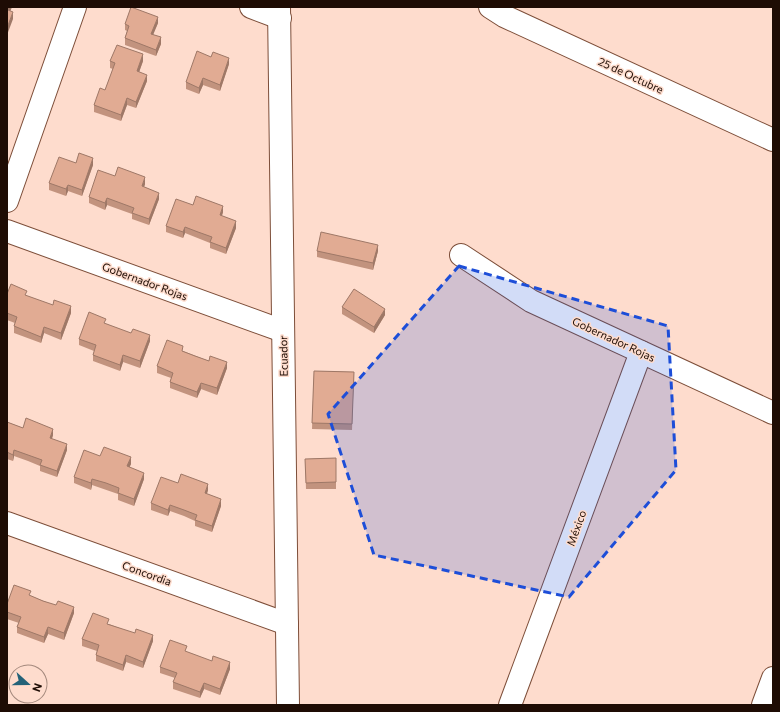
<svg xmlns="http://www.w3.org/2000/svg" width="780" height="712" font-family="Commissioner,sans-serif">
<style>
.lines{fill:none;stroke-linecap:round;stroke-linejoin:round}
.minor-casing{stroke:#7d4e39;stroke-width:24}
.minor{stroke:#fff;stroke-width:22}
.wall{fill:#c2937e}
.shaded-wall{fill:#9e7867}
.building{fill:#e1ab93;stroke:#9e7867}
.marked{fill:#1d4ed8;fill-opacity:0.2;stroke:#1d4ed8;stroke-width:3;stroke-dasharray:8 5;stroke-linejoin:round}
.labels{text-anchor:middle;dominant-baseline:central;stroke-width:3;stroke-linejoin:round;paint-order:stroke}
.street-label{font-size:11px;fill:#1e0c04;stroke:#fedccd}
</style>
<rect width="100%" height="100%" fill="#fedccd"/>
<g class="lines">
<defs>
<g id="minor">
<path d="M251,7L280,18"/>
<path d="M279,7L288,705"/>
<path d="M490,7L504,16L773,140"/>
<path d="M7,201L75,7"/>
<path d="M7,231L283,331"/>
<path d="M461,255L531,301L773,413"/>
<path d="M7,523L287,624"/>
<path d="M510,705L641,352"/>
<path d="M763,705L773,678"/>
</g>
</defs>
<use href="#minor" class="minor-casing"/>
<use href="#minor" class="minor"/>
</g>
<g class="wall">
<path d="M158,23L153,34L161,44L156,56L125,45V38L127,31L125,30V24Z"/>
<path d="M110,61H143L139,72L147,81L136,108L127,105L121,121L94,112V105L105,90L113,69L110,68Z"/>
<path d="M229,64L220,91L203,85L199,94L186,89V82Z"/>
<path d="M76,163L93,165L82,196L68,191L66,196L49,190V183Z"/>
<path d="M115,176L145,184L144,187L159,199L149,225L132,219V214L107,205L105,210L89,203V197Z"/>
<path d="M193,205L223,212L222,216L236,228L226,254L210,248V243L185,233L183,238L166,232V226Z"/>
<path d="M317,251H378L373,270L317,257Z"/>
<path d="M7,294L27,296L71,313L61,340L44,333L41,343L14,333V326L15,323L7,320Z"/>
<path d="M342,307L385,315L374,333L342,314Z"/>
<path d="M106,324L150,341L140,368L123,362L120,371L93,361V355L94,351L79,345V339Z"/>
<path d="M183,351L227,368L217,395L201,389L197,398L170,388V382L171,378L157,373V366Z"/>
<path d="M314,371L354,372L352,430L312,429Z"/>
<path d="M7,422L23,428L53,435L52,439L67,450L57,477L40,471V466L28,461L14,456L13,461L7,459Z"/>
<path d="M100,456L131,464L129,467L144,479L134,506L118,500V494L92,485L91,490L74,483V477Z"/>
<path d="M336,458V489H306L305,459Z"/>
<path d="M178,483L208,490L207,494L221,506L212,532L195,526V521L184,516L170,511L168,516L151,510V503Z"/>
<path d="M31,596L74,613L64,640L48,634L44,643L17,633V627L19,623L7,619V604Z"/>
<path d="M109,624L153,641L143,668L126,662L123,671L96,661V655L97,651L82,646V639Z"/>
<path d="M187,652L230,669L220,695L204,689L200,698L173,689V682L175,678L160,673V667Z"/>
</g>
<g class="shaded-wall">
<path d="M9,7H12L8,17V10Z"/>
<path d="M13,12V19L7,35V28Z"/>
<path d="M158,17V23L151,40V34Z"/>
<path d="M161,37V44L156,56V50Z"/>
<path d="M143,54V61L137,78V71Z"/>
<path d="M229,58V64L220,91V85Z"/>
<path d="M147,75V81L136,108V102Z"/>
<path d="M203,78V85L199,94V88Z"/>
<path d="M127,98V105L121,121V115Z"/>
<path d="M93,158V165L82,196V190Z"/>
<path d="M145,177V184L142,193V186Z"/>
<path d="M68,185V191L66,196V189Z"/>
<path d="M159,193V199L149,225V219Z"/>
<path d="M107,198V205L105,210V203Z"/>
<path d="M223,206V212L220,221V215Z"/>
<path d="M236,221V228L226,254V248Z"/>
<path d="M185,227V233L183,238V232Z"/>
<path d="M378,245V251L373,270V263Z"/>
<path d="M71,306V313L61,340V333Z"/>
<path d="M385,309V315L374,333V327Z"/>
<path d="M44,327V333L41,343V337Z"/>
<path d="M150,335V341L140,368V361Z"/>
<path d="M123,355V362L120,371V365Z"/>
<path d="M227,362V368L217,395V388Z"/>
<path d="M201,383V389L197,398V392Z"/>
<path d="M53,429V435L50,444V438Z"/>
<path d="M67,444V450L57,477V471Z"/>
<path d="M14,450V456L13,461V455Z"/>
<path d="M131,457V464L127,473V466Z"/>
<path d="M144,473V479L134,506V499Z"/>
<path d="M92,479V485L91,490V483Z"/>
<path d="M208,484V490L205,499V493Z"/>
<path d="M221,499V506L212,532V526Z"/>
<path d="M170,505V511L168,516V510Z"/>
<path d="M74,607V613L64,640V633Z"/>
<path d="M48,627V634L44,643V637Z"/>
<path d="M153,635V641L143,668V662Z"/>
<path d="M126,655V662L123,671V665Z"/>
<path d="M230,662V669L220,695V689Z"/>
<path d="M204,683V689L200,698V692Z"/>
</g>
<g class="building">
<path d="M7,7H9L8,10L13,12L7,28Z"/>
<path d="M131,7L158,17L151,34L161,37L156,50L125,38L129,26L125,24Z"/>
<path d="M117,45L143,54L137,71L147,75L136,102L127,98L121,115L94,105L100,88L105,90L115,63L110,61Z"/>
<path d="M197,51L211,57L213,52L229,58L220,85L203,78L199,88L186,82Z"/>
<path d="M79,153L93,158L82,190L68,185L66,189L49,183L59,157L76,163Z"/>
<path d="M118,167L145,177L142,186L159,193L149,219L132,213L134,208L107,198L105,203L89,197L98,170L115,176Z"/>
<path d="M196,196L223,206L220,215L236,221L226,248L210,242L212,237L198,232L185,227L183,232L166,226L176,199L193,205Z"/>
<path d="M321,232L378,245L373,263L317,251Z"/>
<path d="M11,284L27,291L25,295L53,305L54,300L71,306L61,333L44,327L41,337L14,326L17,317L7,313V294Z"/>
<path d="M354,289L385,309L374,327L342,307Z"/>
<path d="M89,312L106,319L104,323L131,333L133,329L150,335L140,361L123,355L120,365L93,355L96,345L79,339Z"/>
<path d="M167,340L183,346L182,351L195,356L209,361L210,356L227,362L217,388L201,383L197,392L170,382L173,373L157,366Z"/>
<path d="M314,371L354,372L352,424L312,423Z"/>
<path d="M26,418L53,429L50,438L67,444L57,471L40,465L42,460L14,450L13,455L7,452V422L23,428Z"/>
<path d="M104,447L131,457L127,466L144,473L134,499L118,493L119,488L106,483L92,479L91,483L74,477L84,450L100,456Z"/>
<path d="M336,458V482L306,483L305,459Z"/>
<path d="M181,474L208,484L205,493L221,499L212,526L195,520L197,515L184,510L170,505L168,510L151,503L161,477L178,483Z"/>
<path d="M14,585L31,591L29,595L43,601L56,605L58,601L74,607L64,633L48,627L44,637L17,627L21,617L7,612V604Z"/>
<path d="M93,613L109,619L107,624L135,633L136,629L153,635L143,662L126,655L123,665L96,655L99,645L82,639Z"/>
<path d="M170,640L187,646L185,651L212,661L213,656L230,662L220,689L204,683L200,692L173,682L177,673L160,667Z"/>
</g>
<path class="marked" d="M459,266L668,326L676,470L569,597L374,555L328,414Z"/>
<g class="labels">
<g class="street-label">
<text transform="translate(631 75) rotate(25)">25 de Octubre</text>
<text transform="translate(145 281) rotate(20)">Gobernador Rojas</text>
<text transform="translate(614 339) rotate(25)">Gobernador Rojas</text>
<text transform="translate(283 356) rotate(-91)">Ecuador</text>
<text transform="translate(576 528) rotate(-70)">México</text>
<text transform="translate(147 573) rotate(20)">Concordia</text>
</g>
</g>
<rect width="780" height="712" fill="none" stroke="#1e0c04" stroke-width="16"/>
<g transform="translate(28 684) rotate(111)"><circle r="19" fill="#fedccd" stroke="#a4897d"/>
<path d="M0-3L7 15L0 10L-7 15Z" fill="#246278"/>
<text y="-6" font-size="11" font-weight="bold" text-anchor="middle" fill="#1e0c04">N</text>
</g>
</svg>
